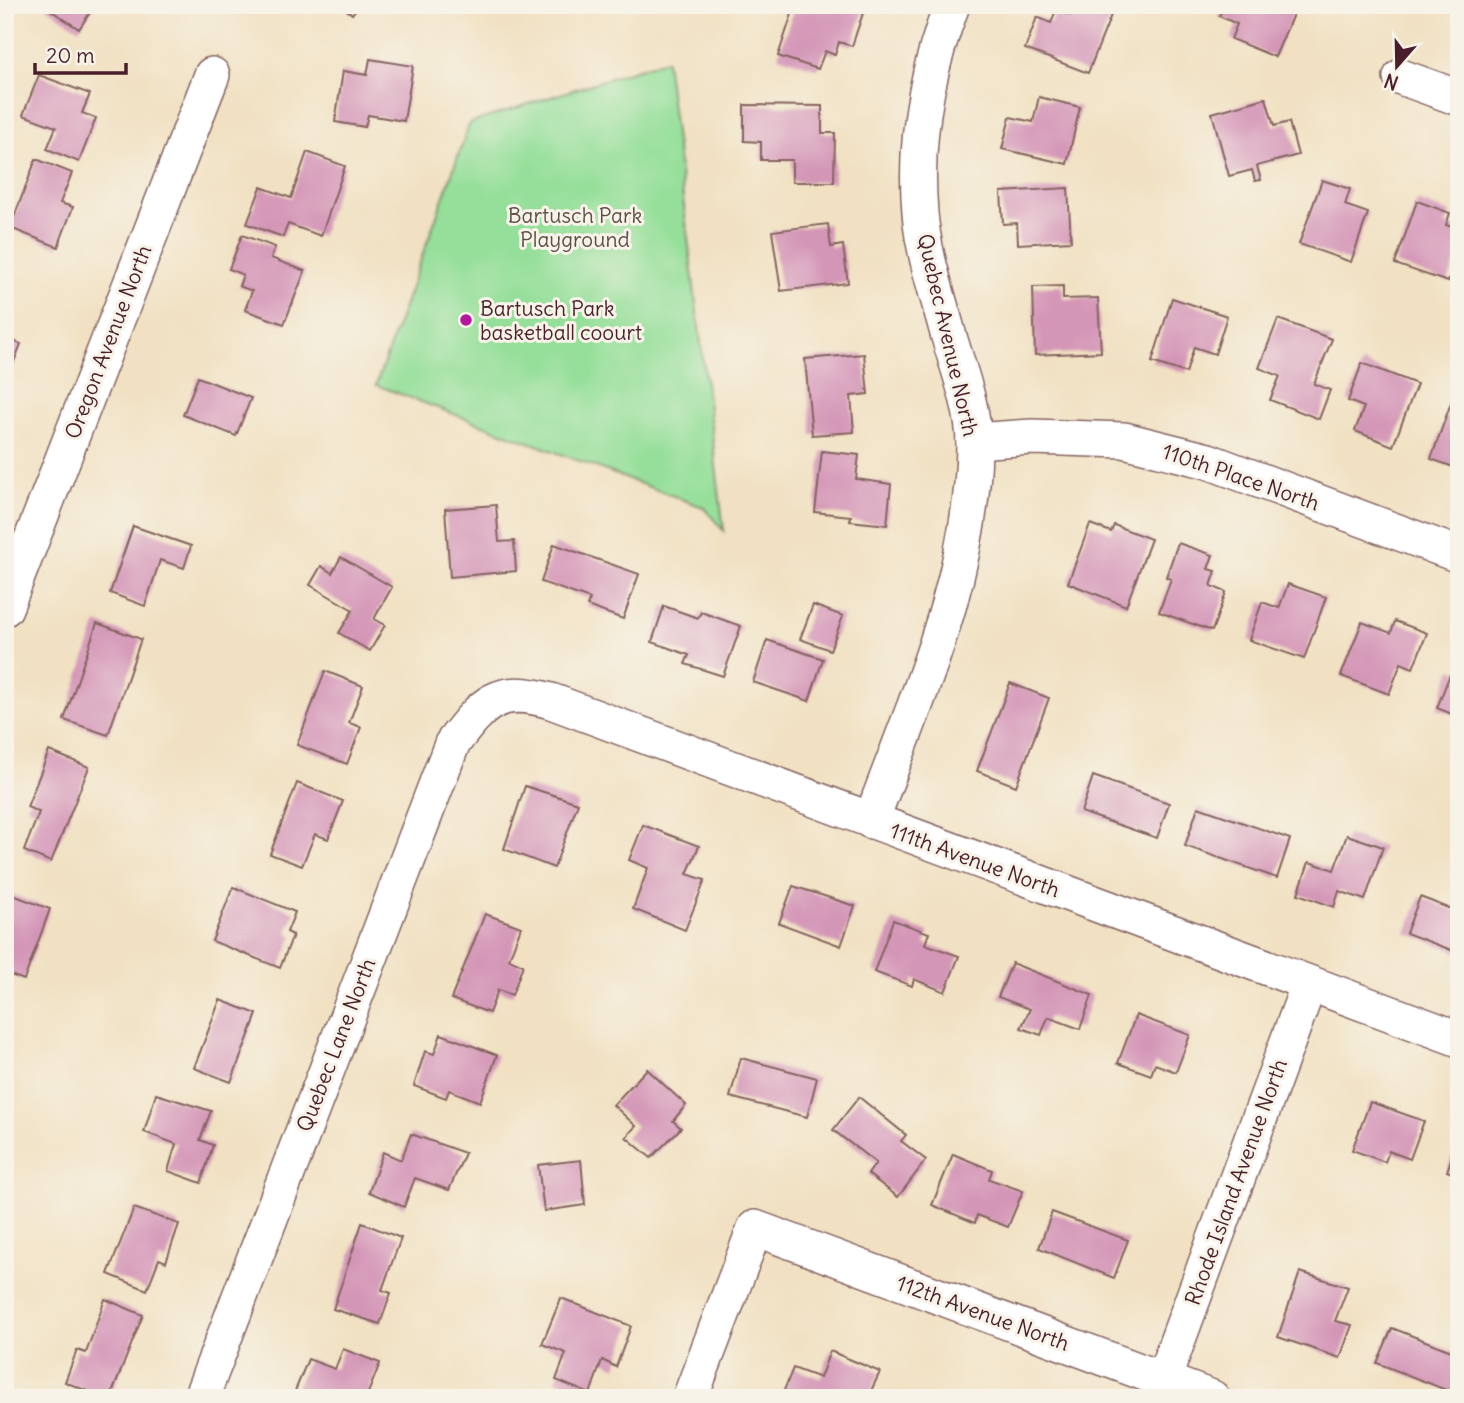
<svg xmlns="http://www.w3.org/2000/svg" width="1464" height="1403" font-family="Delius,sans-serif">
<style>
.green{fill:#95df9a;stroke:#707f62;stroke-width:2}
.building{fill:#d496b7}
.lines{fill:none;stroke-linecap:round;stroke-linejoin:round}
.minor-casing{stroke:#846360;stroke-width:38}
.minor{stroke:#fff;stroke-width:35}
.poi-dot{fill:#b5179e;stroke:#f7f3e8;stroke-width:2.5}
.labels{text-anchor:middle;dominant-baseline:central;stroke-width:6;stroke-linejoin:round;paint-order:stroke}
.park-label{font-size:21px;fill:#5d4f47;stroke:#f7f3e8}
.poi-label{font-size:21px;fill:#4a1f2b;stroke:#f7f3e8;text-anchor:start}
.street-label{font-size:21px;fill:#4a1f2b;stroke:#f7f3e8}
</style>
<rect width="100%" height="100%" fill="#f7f3e8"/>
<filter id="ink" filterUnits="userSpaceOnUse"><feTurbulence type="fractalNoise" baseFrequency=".0143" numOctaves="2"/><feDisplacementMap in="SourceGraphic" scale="14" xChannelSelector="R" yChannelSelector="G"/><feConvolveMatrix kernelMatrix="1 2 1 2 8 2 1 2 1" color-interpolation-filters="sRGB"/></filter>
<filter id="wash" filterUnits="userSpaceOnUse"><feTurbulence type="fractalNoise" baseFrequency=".00686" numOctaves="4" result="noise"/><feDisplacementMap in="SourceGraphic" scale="28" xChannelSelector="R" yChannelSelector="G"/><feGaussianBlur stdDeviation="1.57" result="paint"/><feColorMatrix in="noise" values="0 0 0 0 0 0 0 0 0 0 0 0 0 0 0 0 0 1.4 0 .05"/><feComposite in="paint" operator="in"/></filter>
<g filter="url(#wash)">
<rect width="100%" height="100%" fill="#f1e1c2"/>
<path class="green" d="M666,60L724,531L703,507L376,385L470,123Z"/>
<g id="blocks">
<g class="building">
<path d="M48,5H95L79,29L46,7Z"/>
<path d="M341,5H359L352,14Z"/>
<path d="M795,5H811L826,11L828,5H840L863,13L852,46L839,42L835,55L825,51L818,69L778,56Z"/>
<path d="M1075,5H1085L1111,15L1088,73L1025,49L1037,17L1051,23L1056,10L1071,15Z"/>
<path d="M1224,5H1297L1275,57L1231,39L1237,24L1219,16Z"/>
<path d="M370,59L413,66L404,121L368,115L365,127L335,122L343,71L367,75Z"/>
<path d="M39,75L90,94L82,113L96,118L79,162L47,149L56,127L23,115Z"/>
<path d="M1039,97L1080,107L1067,164L1002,149L1010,117L1033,122Z"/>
<path d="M1266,98L1274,126L1289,122L1298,155L1257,166L1261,180L1255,181L1252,170L1229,176L1212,113Z"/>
<path d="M744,105L822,106V133H835L834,182H792V160H761V142L744,141Z"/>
<path d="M307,152L345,166L321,236L288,224L283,237L247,224L261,187L291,198Z"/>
<path d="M36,159L72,173L60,203L73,207L58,247L10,228Z"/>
<path d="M1322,180L1350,189L1345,205L1368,213L1351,262L1299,244Z"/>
<path d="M1068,188L1071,241L1018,244L1017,223L1003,224L1001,192Z"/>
<path d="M1417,201L1450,213L1446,225L1459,229V252L1448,282L1395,264Z"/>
<path d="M828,224L831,247L843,245L848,283L781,291L772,231Z"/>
<path d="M242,235L275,247L271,258L305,271L284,324L245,310L252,291L239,286L243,275L229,269Z"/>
<path d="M1063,286V299L1098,298L1101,352L1035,355L1033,287Z"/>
<path d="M1172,298L1227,316L1215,354L1194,347L1186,373L1152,362Z"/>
<path d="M1278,319L1332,339L1314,384L1330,390L1319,419L1270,400L1280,376L1259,368Z"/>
<path d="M5,338L21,344L5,384Z"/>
<path d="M864,354L868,394L851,396L854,432L812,435L805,359Z"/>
<path d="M1362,363L1417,384L1393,446L1355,431L1364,407L1348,401Z"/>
<path d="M198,377L251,398L236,436L183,415Z"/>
<path d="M1453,397L1459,399V469L1431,459Z"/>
<path d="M822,451L859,455L856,479L891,484L887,525L850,521L851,516L815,512Z"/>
<path d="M496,505L499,542L514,541L516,571L450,577L445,509Z"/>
<path d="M1090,524L1111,532L1114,525L1151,539L1126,606L1068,583Z"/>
<path d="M133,526L191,546L184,568L160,560L145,606L110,593Z"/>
<path d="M1178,543L1213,555L1208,569L1216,571L1211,586L1226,592L1212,631L1159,612L1171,579L1166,577Z"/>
<path d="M554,544L639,574L623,619L587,606L590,599L541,582Z"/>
<path d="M341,557L392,587L374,619L385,625L370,651L339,633L353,610L310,585L321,566L332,573Z"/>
<path d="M1288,584L1326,597L1304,659L1249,640L1262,602L1279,608Z"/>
<path d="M813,605L843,616L830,650L800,639Z"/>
<path d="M664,606L698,618L701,612L741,626L723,676L685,664L689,655L652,642Z"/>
<path d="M1395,621L1427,633L1413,668L1401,663L1389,694L1341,676L1362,622L1391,633Z"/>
<path d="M97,623L141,639L108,735L64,720Z"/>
<path d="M767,640L823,659L809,701L753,682Z"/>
<path d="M1452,669L1459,672V717L1437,708Z"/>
<path d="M325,671L363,686L349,723L361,727L347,764L297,745Z"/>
<path d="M1010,683L1049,698L1016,786L977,771Z"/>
<path d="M49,751L89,767L51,862L24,851L39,812L27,807Z"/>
<path d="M1093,776L1169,803L1157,838L1081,812Z"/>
<path d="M297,783L343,801L328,839L315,834L302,866L270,854Z"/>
<path d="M525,786L578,803L554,868L504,849Z"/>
<path d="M1198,807L1290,839L1277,878L1185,846Z"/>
<path d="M643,825L699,846L687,874L705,880L685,930L633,909L648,868L629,860Z"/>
<path d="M1347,835L1383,847L1365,900L1339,891L1334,907L1298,894L1309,862L1334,870Z"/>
<path d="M793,886L855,906L841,946L779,923Z"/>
<path d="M233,887L295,912L287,932L293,935L280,968L212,941Z"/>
<path d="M5,892L50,909L24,980L5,973Z"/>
<path d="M1420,897L1459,912V953L1406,933Z"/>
<path d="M485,914L521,927L509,959L523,965L512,995L498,990L489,1013L451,999Z"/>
<path d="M893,920L929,933L925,944L959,956L945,992L914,979L912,986L874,972Z"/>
<path d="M1012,963L1092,995L1080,1029L1048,1017L1041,1035L1021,1028L1030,1009L998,997Z"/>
<path d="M220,1000L257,1014L231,1082L194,1068Z"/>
<path d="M1136,1015L1190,1035L1176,1072L1155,1064L1151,1075L1118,1063Z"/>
<path d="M441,1034L497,1055L480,1102L449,1090L446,1098L414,1086L425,1051L434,1054Z"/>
<path d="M741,1058L817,1078L807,1117L730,1097Z"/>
<path d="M647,1069L686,1105L673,1121L681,1128L651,1158L626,1137L636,1126L613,1105Z"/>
<path d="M156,1094L211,1111L200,1140L213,1145L201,1183L168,1171L176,1144L144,1132Z"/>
<path d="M859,1097L906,1135L901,1141L926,1160L898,1197L868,1174L876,1163L833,1130Z"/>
<path d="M1370,1102L1424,1121L1410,1159L1389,1151L1385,1162L1352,1150Z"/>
<path d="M411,1134L465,1153L449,1190L415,1178L404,1207L369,1192L383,1152L401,1160Z"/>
<path d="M1458,1139H1459V1175L1447,1171Z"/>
<path d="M953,1154L992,1170L989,1179L1023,1191L1008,1227L977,1215L975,1223L932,1205Z"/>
<path d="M581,1160L585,1205L544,1211L538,1165Z"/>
<path d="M134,1208L179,1224L166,1262L159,1259L147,1290L108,1274Z"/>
<path d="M1052,1212L1128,1240L1114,1278L1039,1248Z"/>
<path d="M362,1223L401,1238L382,1290L391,1293L380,1324L333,1309Z"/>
<path d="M1300,1272L1348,1287L1335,1321L1352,1325L1340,1358L1278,1337Z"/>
<path d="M561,1298L631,1326L616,1367L602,1360L590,1394L556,1380L566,1353L542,1344Z"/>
<path d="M105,1299L143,1315L110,1398H104L65,1382L77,1350L86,1353Z"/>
<path d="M1392,1328L1459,1354V1395L1377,1363Z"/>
<path d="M343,1349L380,1363L366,1398H297L293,1396L308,1359L335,1369Z"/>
<path d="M830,1351L880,1372L868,1397L856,1393L854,1398H781L793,1368L820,1378Z"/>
</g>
</g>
</g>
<g filter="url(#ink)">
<use href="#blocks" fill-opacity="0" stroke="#846360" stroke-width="2"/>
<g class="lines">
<defs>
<g id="minor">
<path d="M1401,77L1459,98"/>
<path d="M974,441L1032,437L1124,440L1208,461L1459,555"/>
<path d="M5,608L212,75"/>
<path d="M871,821C916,699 973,577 974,445C974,405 956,364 946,326C936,290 923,251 920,213C914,141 926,72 952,5"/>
<path d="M1163,1380L1309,984"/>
<path d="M201,1398L452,744C483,703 498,685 551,701L1459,1039"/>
<path d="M690,1398L755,1228L1212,1398"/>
</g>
</defs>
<use href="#minor" class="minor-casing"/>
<use href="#minor" class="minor"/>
</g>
</g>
<circle class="poi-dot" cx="466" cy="320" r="7"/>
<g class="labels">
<g class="park-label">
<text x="575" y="215">Bartusch Park<tspan x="575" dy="24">Playground</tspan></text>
</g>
<g class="poi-label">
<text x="480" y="308">Bartusch Park<tspan x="480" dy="24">basketball coourt</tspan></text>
</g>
<g class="street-label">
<text transform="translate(948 335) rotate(77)">Quebec Avenue North</text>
<text transform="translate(108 342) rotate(-69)">Oregon Avenue North</text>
<text transform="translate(1241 477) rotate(19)">110th Place North</text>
<text transform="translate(975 860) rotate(20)">111th Avenue North</text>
<text transform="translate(336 1045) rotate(-69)">Quebec Lane North</text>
<text transform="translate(1236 1182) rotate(-70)">Rhode Island Avenue North</text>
<text transform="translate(983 1313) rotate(20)">112th Avenue North</text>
</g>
</g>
<rect width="1464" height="1403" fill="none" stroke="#f7f3e8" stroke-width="28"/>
<g transform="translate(1397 66) rotate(200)" stroke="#f7f3e8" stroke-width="5" paint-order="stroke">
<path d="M0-5L12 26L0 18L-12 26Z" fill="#4a1f2b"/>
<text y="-10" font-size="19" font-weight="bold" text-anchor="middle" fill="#4a1f2b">N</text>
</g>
<path d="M35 63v10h91v-10" fill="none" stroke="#4a1f2b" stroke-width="3.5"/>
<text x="46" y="63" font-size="21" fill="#4a1f2b" stroke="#f7f3e8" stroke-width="5" paint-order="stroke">20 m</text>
</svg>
